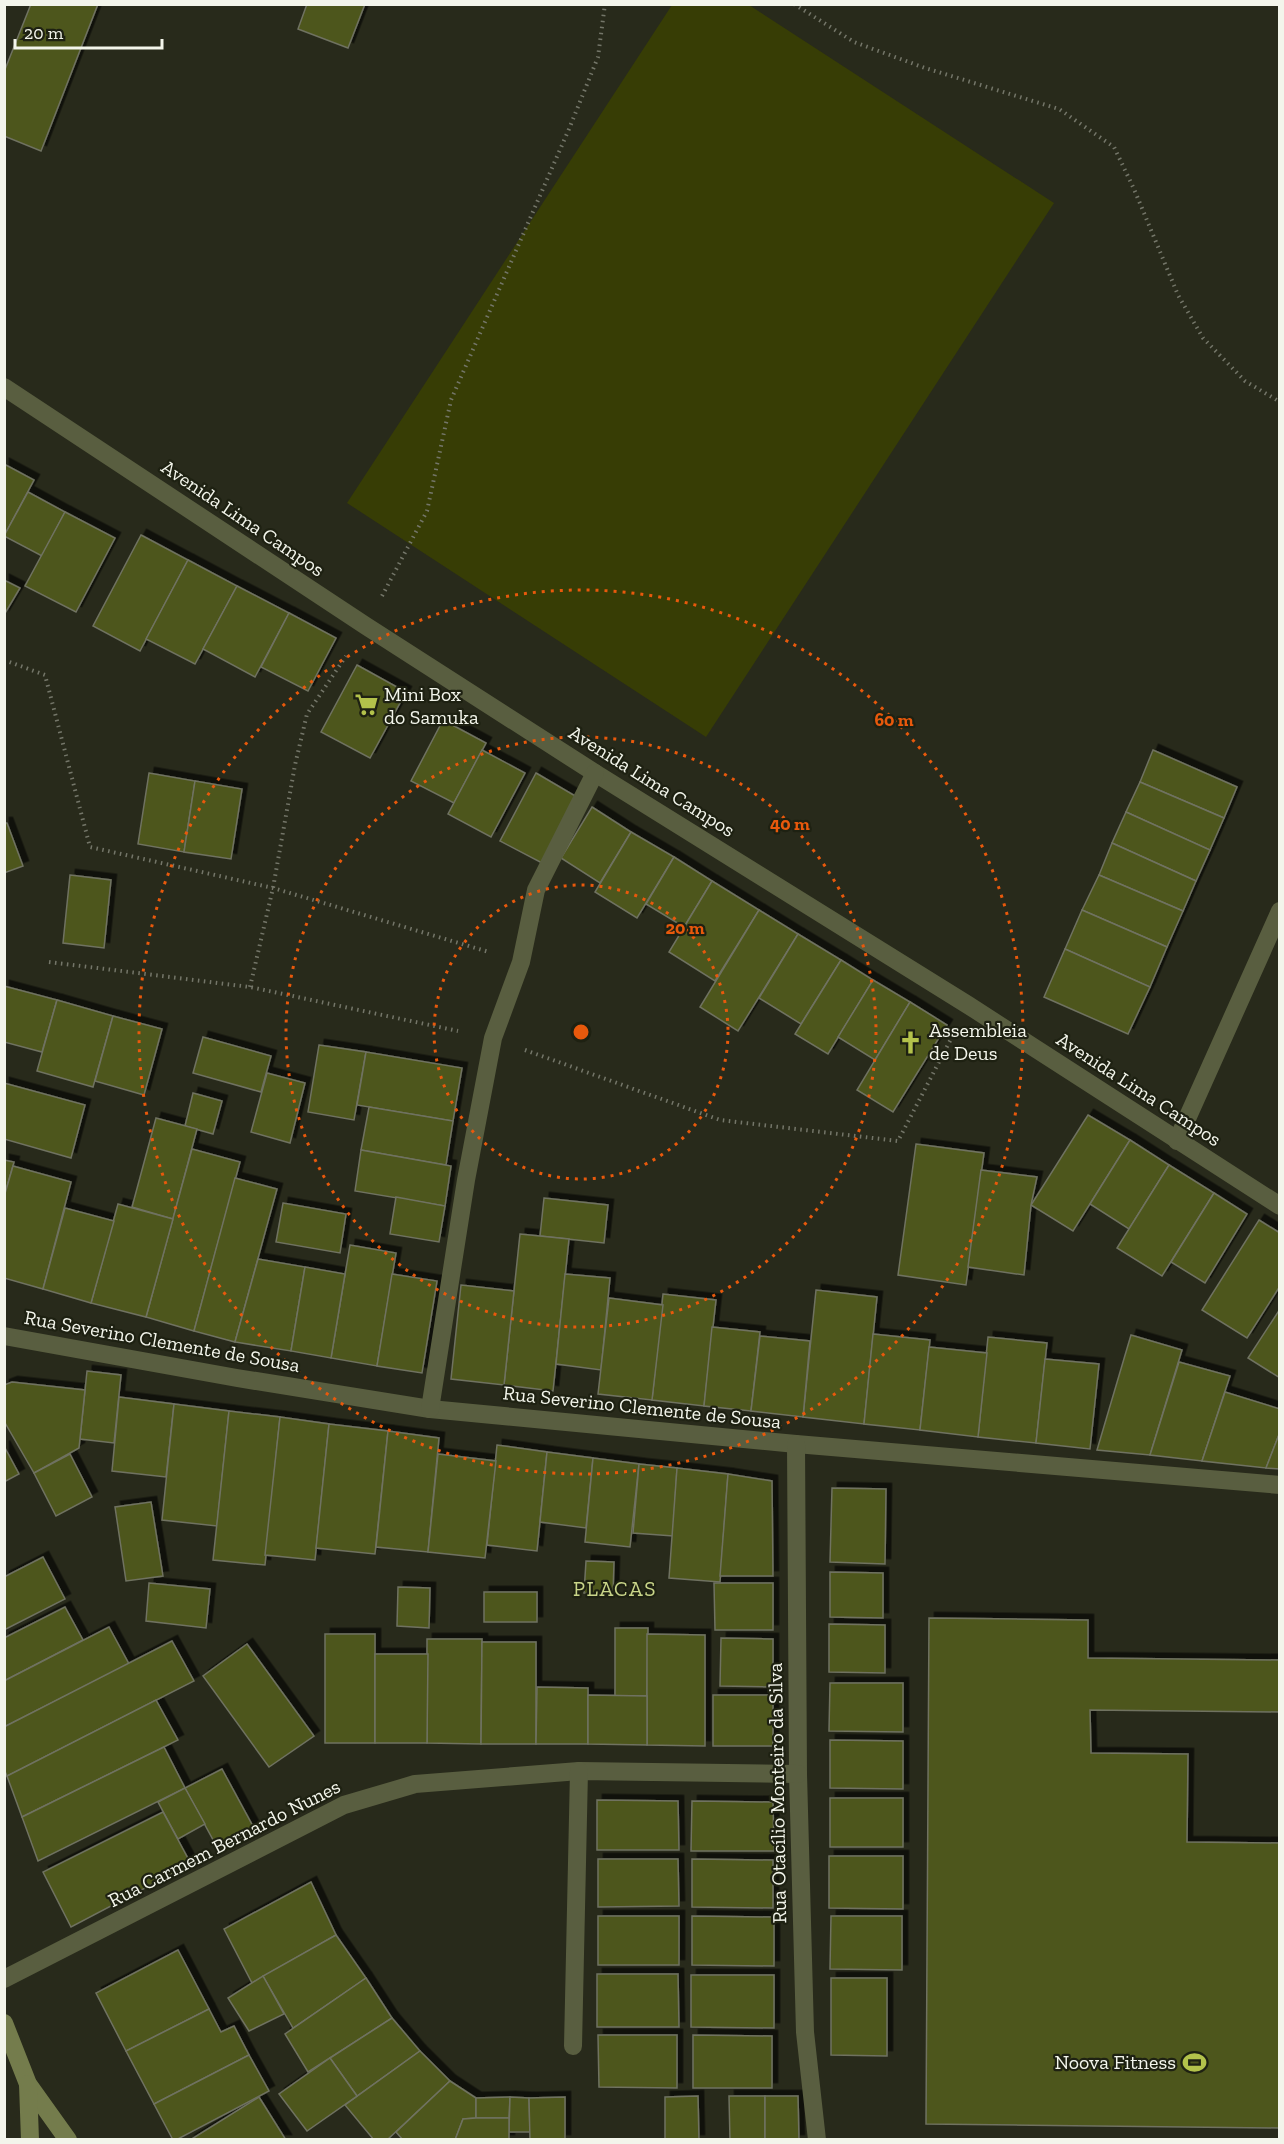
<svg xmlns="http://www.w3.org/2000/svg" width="1284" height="2144" font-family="'Zilla Slab',serif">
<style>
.green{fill:#373d05}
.building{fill:#4e561b;stroke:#6f7261;stroke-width:1.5;filter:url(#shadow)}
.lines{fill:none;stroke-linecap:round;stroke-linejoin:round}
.path{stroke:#747669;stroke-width:4;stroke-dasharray:1.5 4.5;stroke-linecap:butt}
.lane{stroke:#595e40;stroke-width:18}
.street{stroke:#595e40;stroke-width:18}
.secondary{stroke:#747c4c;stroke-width:18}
.ring{fill:none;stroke:#e8590c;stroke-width:3;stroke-dasharray:3 6}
.labels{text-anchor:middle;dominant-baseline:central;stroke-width:4.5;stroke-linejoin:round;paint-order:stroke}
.street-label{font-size:20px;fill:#f3f5eb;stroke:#1e2112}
.poi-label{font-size:20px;fill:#f3f5eb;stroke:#1e2112;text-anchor:start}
.neighbourhood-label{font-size:21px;letter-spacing:1.5px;fill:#c9d589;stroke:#1e2112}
.centre{fill:#e8590c;stroke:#1e2112;stroke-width:3}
.ring-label{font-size:18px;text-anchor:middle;font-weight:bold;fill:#e8590c;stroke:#1e2112;stroke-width:4.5;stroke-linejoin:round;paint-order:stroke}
</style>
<defs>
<filter id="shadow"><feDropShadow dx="5.5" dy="-5.5" stdDeviation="0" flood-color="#0009"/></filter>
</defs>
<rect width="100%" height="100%" fill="#282a1b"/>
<path class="green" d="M672,5H749L1054,203L706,737L347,503Z"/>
<g class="building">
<path d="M31,4H98L41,151L4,136V72Z"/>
<path d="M307,4H365L348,48L298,29Z"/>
<path d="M4,464L34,480L4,536Z"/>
<path d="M28,492L65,512L42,556L4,536Z"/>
<path d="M65,512L115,538L76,612L25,586Z"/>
<path d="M141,535L188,560L140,651L93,626Z"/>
<path d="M188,560L237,586L195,664L146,639Z"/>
<path d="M4,580L20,588L4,615Z"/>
<path d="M237,586L289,613L255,677L203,649Z"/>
<path d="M289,613L336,638L308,691L261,667Z"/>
<path d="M357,665L406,692L370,758L321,732Z"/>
<path d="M443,720L486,743L454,803L411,781Z"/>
<path d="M482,750L525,773L491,837L448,814Z"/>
<path d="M1153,750L1237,787L1224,818L1140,782Z"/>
<path d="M149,773L195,781L184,852L138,844Z"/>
<path d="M536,773L577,797L542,863L500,841Z"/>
<path d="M195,781L242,789L231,859L184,852Z"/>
<path d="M1140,782L1224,818L1210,850L1126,812Z"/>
<path d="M592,807L631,832L600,883L561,858Z"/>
<path d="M1126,812L1210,850L1196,881L1112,843Z"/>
<path d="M4,823H7L23,866L4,873Z"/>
<path d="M631,832L674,857L637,918L595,892Z"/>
<path d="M1112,843L1196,881L1183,911L1099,875Z"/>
<path d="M674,857L712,881L684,927L646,904Z"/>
<path d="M70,875L111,880L104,948L63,943Z"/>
<path d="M1099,875L1183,911L1167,947L1082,910Z"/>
<path d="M712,881L759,910L715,981L669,952Z"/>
<path d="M759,910L798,934L738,1031L700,1007Z"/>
<path d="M1082,910L1167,947L1150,987L1065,949Z"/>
<path d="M798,934L841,960L801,1024L759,998Z"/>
<path d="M1065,949L1150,987L1128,1034L1044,997Z"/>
<path d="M841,960L873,980L828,1054L795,1034Z"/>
<path d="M873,980L910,1002L875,1060L838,1037Z"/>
<path d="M4,986L57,1000L42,1052L4,1042Z"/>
<path d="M57,1000L113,1016L93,1087L37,1071Z"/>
<path d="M910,1002L947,1025L893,1112L857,1090Z"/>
<path d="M113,1016L162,1029L144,1095L95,1081Z"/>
<path d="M203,1037L271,1056L261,1092L193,1073Z"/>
<path d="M319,1045L366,1052L354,1120L308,1112Z"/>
<path d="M366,1052L462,1068L453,1121L357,1105Z"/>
<path d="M267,1073L305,1083L290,1143L251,1132Z"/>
<path d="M4,1083L85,1105L71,1158L4,1139Z"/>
<path d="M193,1093L222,1101L213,1134L185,1126Z"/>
<path d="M369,1107L453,1121L446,1165L361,1150Z"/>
<path d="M1088,1115L1130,1140L1073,1231L1031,1205Z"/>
<path d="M156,1118L197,1129L173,1219L132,1207Z"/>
<path d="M1130,1140L1169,1165L1129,1229L1090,1204Z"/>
<path d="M916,1144L984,1153L966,1285L898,1275Z"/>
<path d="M192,1149L240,1162L194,1331L146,1317Z"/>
<path d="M361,1150L451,1166L445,1206L355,1191Z"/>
<path d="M4,1160L14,1162L4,1197Z"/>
<path d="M1169,1165L1214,1193L1162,1276L1117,1248Z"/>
<path d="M13,1166L71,1182L43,1289L4,1278V1197Z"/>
<path d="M981,1170L1037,1177L1031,1205L1024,1275L968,1267Z"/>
<path d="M235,1178L277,1189L235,1342L194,1331Z"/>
<path d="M1214,1193L1247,1214L1205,1283L1171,1262Z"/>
<path d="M396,1197L445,1206L439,1242L390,1234Z"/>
<path d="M544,1198L608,1205L604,1243L540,1236Z"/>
<path d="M283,1203L346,1214L340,1253L276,1242Z"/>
<path d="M118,1204L173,1219L146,1317L91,1303Z"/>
<path d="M65,1208L114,1221L91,1303L43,1289Z"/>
<path d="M1259,1220L1280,1233V1286L1247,1338L1202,1310Z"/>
<path d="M520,1234L569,1239L553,1391L504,1385Z"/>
<path d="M350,1245L396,1253L377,1366L331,1358Z"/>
<path d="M258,1259L305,1267L291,1351L235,1342Z"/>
<path d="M305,1267L345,1274L331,1358L291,1351Z"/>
<path d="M392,1274L437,1281L422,1373L377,1366Z"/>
<path d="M565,1274L610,1278L601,1370L556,1364Z"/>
<path d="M461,1285L514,1291L504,1385L451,1379Z"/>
<path d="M816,1290L877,1297L864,1424L803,1417Z"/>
<path d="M663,1294L716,1300L704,1406L652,1400Z"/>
<path d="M609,1298L663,1305L652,1400L598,1394Z"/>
<path d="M1280,1309V1378L1248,1358Z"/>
<path d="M712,1327L760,1332L751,1411L704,1406Z"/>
<path d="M873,1334L930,1340L920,1430L864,1424Z"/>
<path d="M1131,1335L1182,1350L1150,1455L1097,1450Z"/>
<path d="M760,1336L810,1341L803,1417L751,1411Z"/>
<path d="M988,1337L1047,1343L1036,1443L978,1437Z"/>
<path d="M929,1347L987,1353L978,1437L920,1430Z"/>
<path d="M1045,1359L1099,1364L1090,1449L1036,1443Z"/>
<path d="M1179,1362L1230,1376L1202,1461L1150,1455Z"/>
<path d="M87,1371L121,1375L114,1443L80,1439Z"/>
<path d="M12,1382L85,1390L79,1448L34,1473L4,1421V1385Z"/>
<path d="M1225,1392L1280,1409V1432L1266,1468L1202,1461Z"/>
<path d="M119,1397L174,1404L166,1477L112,1471Z"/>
<path d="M174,1404L229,1411L217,1526L162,1520Z"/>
<path d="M229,1411L280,1417L265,1565L213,1560Z"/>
<path d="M280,1417L329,1424L315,1560L265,1555Z"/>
<path d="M329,1424L388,1431L375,1554L316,1548Z"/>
<path d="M388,1431L439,1438L428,1552L376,1547Z"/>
<path d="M1280,1432V1469L1266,1468Z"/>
<path d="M497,1445L547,1452L537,1551L487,1545Z"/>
<path d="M4,1446L19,1474L4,1482Z"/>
<path d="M547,1452L593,1458L586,1528L540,1522Z"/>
<path d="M70,1454L92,1497L56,1516L34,1473Z"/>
<path d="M438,1454L496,1461L485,1558L428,1552Z"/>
<path d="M593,1458L639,1464L630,1547L585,1542Z"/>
<path d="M639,1464L677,1468L673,1536L633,1533Z"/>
<path d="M677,1468L728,1474L720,1582L669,1578Z"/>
<path d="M728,1474L772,1481L773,1576H720Z"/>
<path d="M832,1488L886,1489L885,1564L830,1562Z"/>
<path d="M151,1502L163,1576L126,1581L115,1507Z"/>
<path d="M43,1557L65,1599L4,1630V1577Z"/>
<path d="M586,1561L614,1562L613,1594L584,1593Z"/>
<path d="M830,1572L883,1573V1618L830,1617Z"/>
<path d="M149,1583L210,1589L206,1628L146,1621Z"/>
<path d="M714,1583H773V1630H715Z"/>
<path d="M398,1587L430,1588L429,1628L397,1626Z"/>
<rect x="484" y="1592" width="53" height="30"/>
<path d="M65,1607L83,1640L4,1681V1638Z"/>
<path d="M929,1618L1088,1620V1658L1280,1660V1712L1090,1710L1091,1753L1188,1754L1187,1842L1280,1843V2128L926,2124Z"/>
<path d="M829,1624L885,1625V1673L829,1672Z"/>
<path d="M109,1627L129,1664L4,1727V1681Z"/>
<path d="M615,1628H648L647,1696H615Z"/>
<rect x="325" y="1634" width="50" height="109"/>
<path d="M647,1634L705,1635V1746L647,1745Z"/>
<path d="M721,1638L773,1639V1687L720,1686Z"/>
<path d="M427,1639H482L481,1744L427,1743Z"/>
<path d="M172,1641L194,1681L7,1776L4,1769V1727Z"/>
<path d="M482,1642H536V1744H481Z"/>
<path d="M247,1644L314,1736L269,1767L203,1676Z"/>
<path d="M375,1654H428L427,1743H375Z"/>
<path d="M830,1683H903V1732L829,1731Z"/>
<path d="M537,1687L588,1688V1744H536Z"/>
<path d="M588,1695L647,1696V1745L588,1744Z"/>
<rect x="713" y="1695" width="60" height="51"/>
<path d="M156,1700L178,1740L22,1817L7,1776Z"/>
<path d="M830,1740L903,1741V1789L830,1788Z"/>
<path d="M164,1747L185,1788L38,1861L22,1817Z"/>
<path d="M222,1769L255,1830L218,1849L185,1788Z"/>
<path d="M185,1788L205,1824L178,1839L158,1802Z"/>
<rect x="830" y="1798" width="73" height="49"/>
<path d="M597,1800L678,1801L679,1850H597Z"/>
<path d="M692,1801L773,1802L774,1851H691Z"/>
<path d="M163,1812L191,1864L71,1927L43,1872Z"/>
<path d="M829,1856H903V1909L829,1908Z"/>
<path d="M598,1859H678L679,1906L598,1907Z"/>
<path d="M692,1859L773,1860V1908L692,1907Z"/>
<path d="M311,1882L336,1935L252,1983L224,1929Z"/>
<rect x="598" y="1916" width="81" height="49"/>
<path d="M692,1916L774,1917V1966L692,1965Z"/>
<path d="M831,1916H902V1970L830,1969Z"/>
<path d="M336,1935L366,1978L293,2028L263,1976Z"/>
<path d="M178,1950L209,2009L126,2051L96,1993Z"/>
<path d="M597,1974H678L679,2027H597Z"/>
<path d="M691,1975H774V2028L691,2027Z"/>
<path d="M263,1976L284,2014L249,2031L228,1998Z"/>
<path d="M366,1978L392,2018L308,2072L285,2034Z"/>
<path d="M831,1978H887V2056L831,2055Z"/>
<path d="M209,2009L221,2032L234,2026L249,2055L154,2104L126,2051Z"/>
<path d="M392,2018L420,2051L357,2096L330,2058Z"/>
<path d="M598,2035H677V2088L599,2087Z"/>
<path d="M693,2035L772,2036V2088H693Z"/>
<path d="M420,2051L450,2081L387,2140H374L345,2105Z"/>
<path d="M249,2055L269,2091L176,2140H173L154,2104Z"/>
<path d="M330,2058L357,2096L307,2131L279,2094Z"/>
<path d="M450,2081L476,2098V2118L463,2119L455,2140H403L396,2132Z"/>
<path d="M698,2096L699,2140H665V2097Z"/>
<path d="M729,2096H765V2140H730Z"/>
<path d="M765,2096H798L799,2140H765Z"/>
<path d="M259,2097L286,2140H190Z"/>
<path d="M510,2097L509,2118H476V2098Z"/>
<path d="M510,2097L529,2098L530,2132H509Z"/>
<path d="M565,2097V2140H530L529,2098Z"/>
<path d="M476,2118H509V2140H455L463,2119Z"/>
</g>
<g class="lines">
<g class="path">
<path d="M794,4L854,42L925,68L1059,109L1114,147L1134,189L1178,295L1203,338L1245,381L1280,402"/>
<path d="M382,596L427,511L451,400L569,129L598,57L605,4"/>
<path d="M4,660L45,675L90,847L273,888L489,952"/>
<path d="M49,962L250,987L458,1031"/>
<path d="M250,987L273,888L295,765L307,714L346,656"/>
<path d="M525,1050L720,1120L898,1141L953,1035"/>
</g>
<path class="lane" d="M1177,1141L1280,911"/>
<g class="street">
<path d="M4,387L366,626L595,773L968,1005L1280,1206"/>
<path d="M4,1336L237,1378L430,1409L796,1444L1280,1485"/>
<path d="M430,1409L466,1180L493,1038L521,962L536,890L595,773"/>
<path d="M796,1444L798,1774L805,2032L817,2140"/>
<path d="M4,1979L344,1805L415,1784L579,1771L798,1774"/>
<path d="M573,2046L579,1771"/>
</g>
<g class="secondary">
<path d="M4,2023L28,2084L68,2140"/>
<path d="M28,2084L30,2140"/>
</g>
</g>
<g class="ring">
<circle cx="581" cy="1032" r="147"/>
<circle cx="581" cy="1032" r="295"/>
<circle cx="581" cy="1032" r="442"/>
</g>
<defs>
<symbol id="supermarket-bare" viewBox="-9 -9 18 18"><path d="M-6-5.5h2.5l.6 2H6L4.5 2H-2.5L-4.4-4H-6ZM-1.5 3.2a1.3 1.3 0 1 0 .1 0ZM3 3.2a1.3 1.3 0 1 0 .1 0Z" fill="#b3c24b" stroke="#1e2112" stroke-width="2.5" paint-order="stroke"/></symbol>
<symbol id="church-bare" viewBox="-9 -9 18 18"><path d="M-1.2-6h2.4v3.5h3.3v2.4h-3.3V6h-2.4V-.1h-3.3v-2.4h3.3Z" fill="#b3c24b" stroke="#1e2112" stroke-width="2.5" paint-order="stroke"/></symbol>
<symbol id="stadium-bare" viewBox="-9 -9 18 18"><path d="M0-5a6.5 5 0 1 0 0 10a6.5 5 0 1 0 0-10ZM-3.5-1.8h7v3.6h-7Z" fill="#b3c24b" stroke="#1e2112" stroke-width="2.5" paint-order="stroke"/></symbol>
</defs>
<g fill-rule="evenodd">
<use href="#supermarket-bare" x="350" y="688" width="33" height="33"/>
<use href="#church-bare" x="894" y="1026" width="33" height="33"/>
<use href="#stadium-bare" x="1178" y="2046" width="33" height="33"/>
</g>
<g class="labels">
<g class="street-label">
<text transform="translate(243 518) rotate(34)">Avenida Lima Campos</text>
<text transform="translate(652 781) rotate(32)">Avenida Lima Campos</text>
<text transform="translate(1139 1089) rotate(33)">Avenida Lima Campos</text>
<text transform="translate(162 1341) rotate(10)">Rua Severino Clemente de Sousa</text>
<text transform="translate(642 1407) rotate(6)">Rua Severino Clemente de Sousa</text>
<text transform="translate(777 1793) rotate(-91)">Rua Otacílio Monteiro da Silva</text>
<text transform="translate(224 1843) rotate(-27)">Rua Carmem Bernardo Nunes</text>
</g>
<g class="poi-label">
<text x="384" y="694">Mini Box<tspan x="384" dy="23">do Samuka</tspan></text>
<text x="929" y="1030">Assembleia<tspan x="929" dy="23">de Deus</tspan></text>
<text x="1176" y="2062" text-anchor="end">Noova Fitness</text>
</g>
<g class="neighbourhood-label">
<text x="615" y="1588">PLACAS</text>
</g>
</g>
<circle cx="581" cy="1032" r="9" class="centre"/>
<g class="ring-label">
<text x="894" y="726">60 m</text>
<text x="790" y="830">40 m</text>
<text x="685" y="934">20 m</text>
</g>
<rect width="1284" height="2144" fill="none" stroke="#f3f5eb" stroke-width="12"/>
<path d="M15 39v9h147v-9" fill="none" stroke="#f3f5eb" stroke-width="3"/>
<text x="24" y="39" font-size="18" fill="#f3f5eb" stroke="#1e2112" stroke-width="4.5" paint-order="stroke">20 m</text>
</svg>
